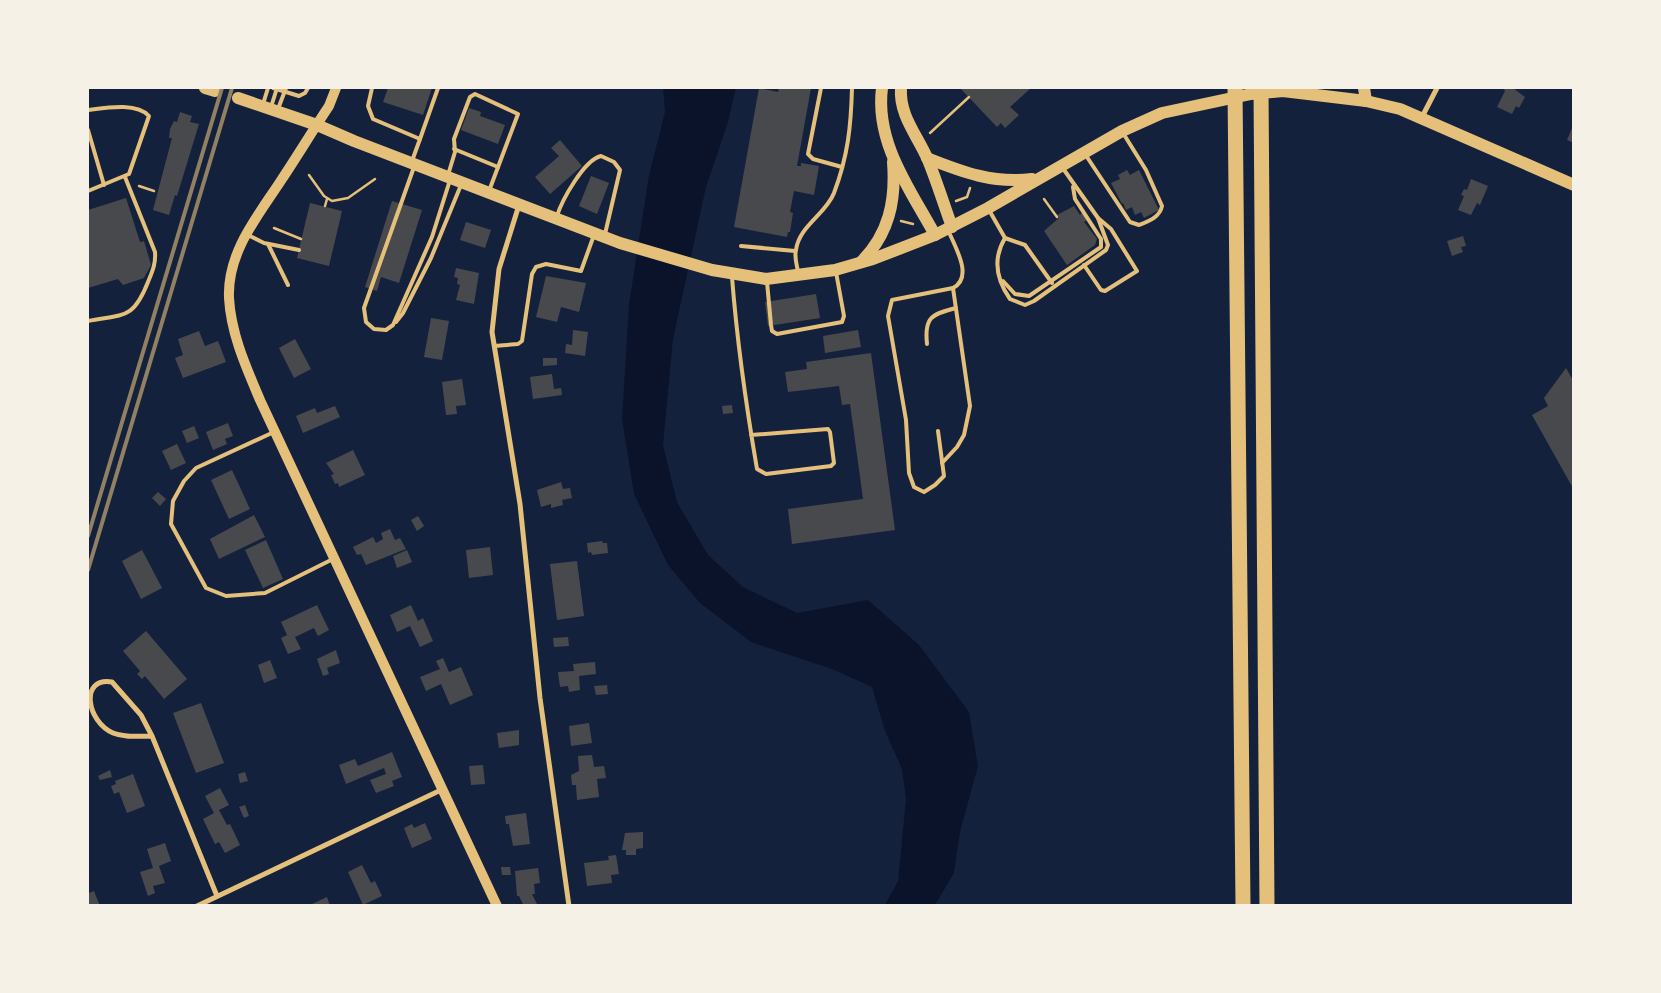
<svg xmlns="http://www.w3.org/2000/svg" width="1661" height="993" font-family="'Work Sans',sans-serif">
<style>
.water{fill:#0b132b}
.building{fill:#48494c}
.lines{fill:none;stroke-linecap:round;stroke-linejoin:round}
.path{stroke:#e5c07b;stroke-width:2.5}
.service{stroke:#e5c07b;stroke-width:4}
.minor{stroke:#e5c07b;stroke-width:5}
.secondary{stroke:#e5c07b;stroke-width:10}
.primary{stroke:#e5c07b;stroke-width:12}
.motorway{stroke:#e5c07b;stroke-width:15}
.rail{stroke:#918062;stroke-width:4}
</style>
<rect width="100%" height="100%" fill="#14213d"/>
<path class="water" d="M663,88H736L728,122L706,187L673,339L663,445L677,502L708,555L743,587L797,613L868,600L919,645L969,712L978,766L960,832L954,873L935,905H885L898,881L906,799L902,769L885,731L872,687L832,669L751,642L700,603L668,565L634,494L622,419L629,304L649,175L665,112Z"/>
<g class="building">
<path d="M388,88H432L423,115L383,102Z"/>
<path d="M759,88L778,92L779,88H811L797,166H801V163L819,166L814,195L794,191L790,212L793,213L790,232H788L787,237L734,227Z"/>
<path d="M960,88H1031L1010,107L1019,115L1005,128L1001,123L997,127Z"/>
<path d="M1503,88H1513L1525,97L1519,108L1516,106L1512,114L1497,107L1505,91Z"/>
<path d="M469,108L481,112L480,116L505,125L498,144L461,130Z"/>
<path d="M180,112L192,116L190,122L199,124L177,196L175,195L169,215L153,210L172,138H169L170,129L174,121L177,122Z"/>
<path d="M1572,128H1574V143L1567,140Z"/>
<path d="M560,140L582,166L550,194L535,177L559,156L551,148Z"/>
<path d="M1127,170L1130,175L1139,170L1159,210L1144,218L1141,212L1135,215L1132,207L1126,210L1123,203L1122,204L1111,183L1120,179L1118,175Z"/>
<path d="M591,176L609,183L597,214L579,206Z"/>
<path d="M1471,179L1488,186L1480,205L1477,203L1471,215L1458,210L1464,196L1461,195L1464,189L1467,190Z"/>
<path d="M126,198L140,242L144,241L151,265L144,278L123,285L118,279L88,288V210Z"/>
<path d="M392,201L422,210L399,283L381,277L377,291L365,287Z"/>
<path d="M310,203L342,211L329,266L297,258Z"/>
<path d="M1074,206L1080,215L1083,212L1088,219L1084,222L1097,239L1095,245L1067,265L1044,231L1059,218L1057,215Z"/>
<path d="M466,222L491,230L485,248L460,240Z"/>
<path d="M1463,236L1466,246L1461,247L1463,252L1452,256L1447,241Z"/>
<path d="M456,268L479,273L474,304L456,300L460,285L457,284L458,278L454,277Z"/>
<path d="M546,276L586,283L579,312L561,307L557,322L536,317Z"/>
<path d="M816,294L820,318L768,326L765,302Z"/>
<path d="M431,318L449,321L442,360L424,357Z"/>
<path d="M573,330L588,332L585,356L565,353L566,344L572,345Z"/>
<path d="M858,330L861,347L825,353L823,336Z"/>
<path d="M199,331L205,346L218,341L226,362L183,378L175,358L183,355L178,339Z"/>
<path d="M295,339L311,369L294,378L279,348Z"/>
<path d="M871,353L895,530L792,544L788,509L863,499L850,404L842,405L839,386L788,392L785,372L807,369L806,362Z"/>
<path d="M543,358H557V365L543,366Z"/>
<path d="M1566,368L1574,382V490L1532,415L1548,406L1544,398Z"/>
<path d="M552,374L554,389L561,388L562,395L533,399L530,377Z"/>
<path d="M462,379L466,405L456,406L457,414L446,415L442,382Z"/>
<path d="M732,405L733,413L723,414L722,406Z"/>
<path d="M335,406L340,417L303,433L296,416L315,408L317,413Z"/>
<path d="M228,423L233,436L225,439L227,444L213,450L206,432Z"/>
<path d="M194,426L199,438L187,443L182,431Z"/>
<path d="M177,444L186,463L171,470L162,451Z"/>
<path d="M353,450L365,475L339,487L338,483L335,484L331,475L334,474L326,463Z"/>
<path d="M232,470L250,509L229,519L211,480Z"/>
<path d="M561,482L563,489L570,488L572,498L562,500L563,505L551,508V504L541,507L537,490Z"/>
<path d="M158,492L166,499L160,506L152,498Z"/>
<path d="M254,515L265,537L219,559L210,539Z"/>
<path d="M418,516L424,526L417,531L411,520Z"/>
<path d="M390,529L395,540L400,538L406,549L366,565L361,554L357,555L353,547L373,537L376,543L383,539L381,533Z"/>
<path d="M266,540L283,579L263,588L245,550Z"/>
<path d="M602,541L603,543H607L608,553L592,555L591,552L588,553L587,543Z"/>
<path d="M490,547L493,575L469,578L466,550Z"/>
<path d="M142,550L162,588L141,599L122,561Z"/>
<path d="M407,550L412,562L397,568L393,556Z"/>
<path d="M577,561L584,616L557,620L550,564Z"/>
<path d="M317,605L329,630L318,636L314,628L295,637L301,649L288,654L281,638L287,635L281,622Z"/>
<path d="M411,605L418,621L423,618L433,641L420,647L410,626L397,632L390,615Z"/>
<path d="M146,631L187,679L164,699L145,676L142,679L137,674L140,671L123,651Z"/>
<path d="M568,637L569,646L554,647L553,638Z"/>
<path d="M336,650L340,663L327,668L329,674L323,676L317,659Z"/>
<path d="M443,658L449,672L461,667L473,695L450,705L441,684L426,691L420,677L440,669L436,661Z"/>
<path d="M270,660L277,678L264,683L258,665Z"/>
<path d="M595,662L596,674L579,676L580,690L569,692L568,686L560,687L558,672L574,671L573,664Z"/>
<path d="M607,685L608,694L596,695L594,686Z"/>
<path d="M201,703L224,763L196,773L173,713Z"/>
<path d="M589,723L592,743L571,746L569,726Z"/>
<path d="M519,730V745L499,748L497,733Z"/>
<path d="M392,752L402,777L392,781L394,786L376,793L370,780L386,774L384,768L346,784L339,765L355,759L358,766Z"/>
<path d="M592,755L594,767L604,766L606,778L597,779L599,797L577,800L576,785H572L571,775L579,771L578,756Z"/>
<path d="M483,765L485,784L471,785L469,766Z"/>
<path d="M110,770L112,777L100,780L98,776Z"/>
<path d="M245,772L248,781L240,783L238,774Z"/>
<path d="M133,774L145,806L127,813L119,792L114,794L111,786L116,784L115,781Z"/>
<path d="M220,788L229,805L219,810L227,825L230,824L240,845L225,853L219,842L215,844L203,819L214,813L205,796Z"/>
<path d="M245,805L249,816L244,818L239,807Z"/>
<path d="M526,813L530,844L513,846L509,824H506L505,816Z"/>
<path d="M425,823L432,839L412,848L404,828L412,824L414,828Z"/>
<path d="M643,832V848L636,849V855H626V850H622L625,833Z"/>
<path d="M165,843L171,861L159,866L165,883L153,886L155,893L148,896L140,872L153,868L147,849Z"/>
<path d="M616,855L619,874L611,875L612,883L587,886L584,863L609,860L608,856Z"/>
<path d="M362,865L371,883L375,881L382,896L363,905L348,872Z"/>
<path d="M501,867H510L511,875H502Z"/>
<path d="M538,868L540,883L534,884L535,894H532L538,906H524L519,896H517L515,871Z"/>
<path d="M88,890L89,893L94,891L100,906H88Z"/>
<path d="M327,897L330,906H308Z"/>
</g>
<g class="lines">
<g class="path">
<path d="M930,133L969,97"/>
<path d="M309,175L324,196L332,201L348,198L375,179"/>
<path d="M139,186L154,191"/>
<path d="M1044,199L1057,217"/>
<path d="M956,201L967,197L970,188"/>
<path d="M325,206L327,199"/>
<path d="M901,221L913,224"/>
<path d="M274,228L301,239"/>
</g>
<g class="service">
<path d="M273,88L299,96L305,93L308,88"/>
<path d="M372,88L368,106L373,119L420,139L438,88"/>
<path d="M821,88L808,154L813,159L842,167"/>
<path d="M263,104L268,88"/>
<path d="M271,107L277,88"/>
<path d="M278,109L286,88"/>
<path d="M88,110C105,108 136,102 149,116L129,174L88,191"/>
<path d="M88,130L104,185"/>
<path d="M454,149L498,167"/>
<path d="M1085,154L1130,222L1139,225C1149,221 1160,217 1162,206L1146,170L1123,133"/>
<path d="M412,161L420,139"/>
<path d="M414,167L364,308L366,322L374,329L386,330L393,325L432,237L450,180"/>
<path d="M1062,167L1098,218L1111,229L1137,271L1105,291L1101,290L1084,265"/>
<path d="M448,175L455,152L454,139L470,97L475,94L518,114L489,191"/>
<path d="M989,210L1005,238L1025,245L1052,283"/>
<path d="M557,216C562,200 584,160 601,156L614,162L620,170L605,234"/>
<path d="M246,234L264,243L299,250"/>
<path d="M1005,238C993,258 996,279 1010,299L1025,305L1034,301L1106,250L1108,245L1098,218"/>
<path d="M268,244L288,285"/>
<path d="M741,246L795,251"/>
<path d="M798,272C797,265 794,257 796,250C799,226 826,214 834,193C848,156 851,126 852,88"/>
<path d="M732,277C737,341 746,405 757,469L766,474L831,466L834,463L830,432L828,429L751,435"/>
<path d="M1003,281L1015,294L1029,296L1101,247V239L1075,199L1073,187"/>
<path d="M767,282L771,325L772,331L777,334L842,322L844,316L836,272"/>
<path d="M88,321C124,314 133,320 148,282C152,272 156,264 155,252L125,177"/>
<path d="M396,322L403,313L431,258L461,185"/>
<path d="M927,344C924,317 932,314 956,308"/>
<path d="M494,346L518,344L522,341L532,274L536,267L546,264L581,271L594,235"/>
<path d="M938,431L944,476L935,485L924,492L914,487L909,473L906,420L888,316L892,300L953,288C974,277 955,247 948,230"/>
<path d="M274,432L196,468L184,481L173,501L171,524L206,588L226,596L265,593L333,559"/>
<path d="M942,463L957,447L964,435L970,406L953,288"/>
</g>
<g class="minor">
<path d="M1422,117L1437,88"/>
<path d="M519,205L499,269L492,332L520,504L540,698L569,906"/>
<path d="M152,736C140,736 125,738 113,733C87,722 79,677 112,682L141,715L152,736L217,896"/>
<path d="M197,906L441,790"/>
</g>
<path class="secondary" d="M336,88L329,106C313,130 298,155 282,179C258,216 227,252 229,298C231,334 246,367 260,400L497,906"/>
<g class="primary">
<path d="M205,88L215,91"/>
<path d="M882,88C875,143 910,189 935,235"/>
<path d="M901,88C899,116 918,136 928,160C937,182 944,205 952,227"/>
<path d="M1364,88L1366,101"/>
<path d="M238,98L317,125L354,141L620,243L712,270L766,279L835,270L873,259L935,235L988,208L1122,131L1162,113L1251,94L1283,91L1366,101L1400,109L1574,185"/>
<path d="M927,158C962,172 994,184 1032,179"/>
<path d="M861,262C889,234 896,201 893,162"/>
</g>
<g class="motorway">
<path d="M1235,88L1243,906"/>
<path d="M1261,88L1267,906"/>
</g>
<g class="rail">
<path d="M88,536L222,88"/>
<path d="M88,570L232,88"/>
</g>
</g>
<rect width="1661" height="993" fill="none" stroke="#f6f1e7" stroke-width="178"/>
</svg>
